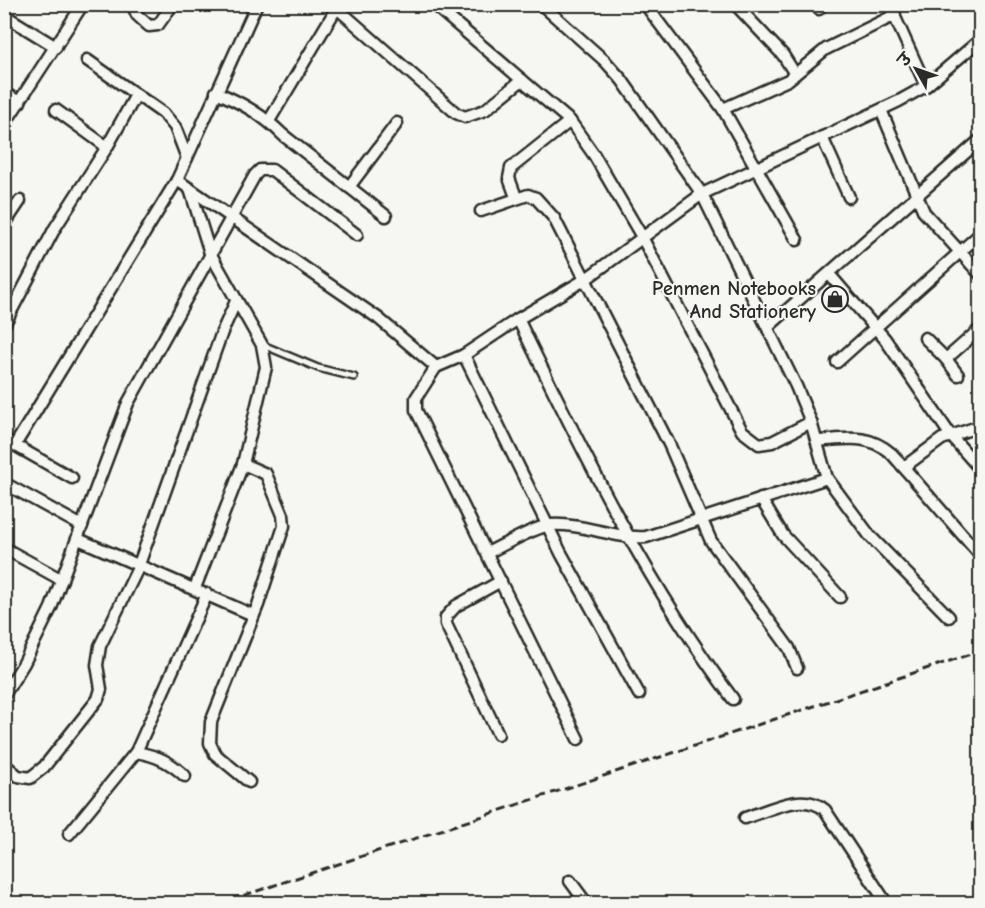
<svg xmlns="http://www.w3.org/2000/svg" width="985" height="908" font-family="'Comic Neue','Playpen Sans Deva',sans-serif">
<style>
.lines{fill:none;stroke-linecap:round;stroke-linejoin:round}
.lane-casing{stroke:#2b2b2b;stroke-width:10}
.street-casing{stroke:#2b2b2b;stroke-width:15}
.lane{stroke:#f6f6f2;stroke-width:5}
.street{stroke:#f6f6f2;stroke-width:10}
.rail{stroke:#2b2b2b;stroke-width:3;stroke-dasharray:9 4.5;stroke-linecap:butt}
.labels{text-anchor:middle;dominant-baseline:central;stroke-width:4.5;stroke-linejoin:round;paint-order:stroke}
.poi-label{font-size:20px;font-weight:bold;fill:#2b2b2b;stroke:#f6f6f2;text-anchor:end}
</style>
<rect width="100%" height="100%" fill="#f6f6f2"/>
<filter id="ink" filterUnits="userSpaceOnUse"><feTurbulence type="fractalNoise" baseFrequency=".0167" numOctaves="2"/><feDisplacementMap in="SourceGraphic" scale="12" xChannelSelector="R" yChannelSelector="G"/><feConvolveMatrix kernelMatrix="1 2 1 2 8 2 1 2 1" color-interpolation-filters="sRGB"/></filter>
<g filter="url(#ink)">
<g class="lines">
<defs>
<path id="lane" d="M263,345L318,368L354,377"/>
<g id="street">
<path d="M132,4L137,15L149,26L158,25L173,4"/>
<path d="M433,4L570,121L594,155L642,237L742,431L759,444L772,442L811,422"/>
<path d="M541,4L605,61L622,80L702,194L796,386L811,422L827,478L870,536L949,617"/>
<path d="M645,4L723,109L797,240"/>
<path d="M735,4L783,55L795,74"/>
<path d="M815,4L819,9"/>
<path d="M889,4L926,86"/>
<path d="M337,8L456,113L465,117L485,110L522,80"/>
<path d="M4,15L56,47"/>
<path d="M87,60L164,114L175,127L187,158"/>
<path d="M216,92C242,103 263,115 283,135L386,216"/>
<path d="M4,93L20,102"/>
<path d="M723,109L788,80L826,49L895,15"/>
<path d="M56,110L107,147"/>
<path d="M881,110L924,212L980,274"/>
<path d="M269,121L339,4"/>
<path d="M4,125L83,4"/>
<path d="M822,137L849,197"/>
<path d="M177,180L378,318L436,367L464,355L518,319L586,279L702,194L899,101L926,86L980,40"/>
<path d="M349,187L397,123"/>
<path d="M190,189L210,253L262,345L266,367L243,464L195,588"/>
<path d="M516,197L509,178L511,168L570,121"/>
<path d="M481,211L528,195L536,198L554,218L670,446L711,541L789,648L797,668"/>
<path d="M4,225L20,201"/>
<path d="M829,274L885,339L951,436L980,469"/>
<path d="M518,319C582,450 645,582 733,699"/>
<path d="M4,325L55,228L107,147L136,95"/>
<path d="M769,326L980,140"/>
<path d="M925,338L946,359L980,329"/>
<path d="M464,355L561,553L639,694"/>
<path d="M946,359L958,375"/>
<path d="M837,362L980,234"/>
<path d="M436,367L416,398V410L578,739"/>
<path d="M4,439L72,478"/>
<path d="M817,441C848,439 867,433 892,454L980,555"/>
<path d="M15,445L177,180L257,4"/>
<path d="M243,464L266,474L283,515L284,526L258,605L211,722L210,743L215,754L249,782"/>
<path d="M904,467L942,439L980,426"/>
<path d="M4,483L82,526"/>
<path d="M761,499L783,535L840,597"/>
<path d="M78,539L253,615"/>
<path d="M4,548L62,580"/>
<path d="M487,553C504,545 534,527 551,525C584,523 614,539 646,537L827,478"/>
<path d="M4,695L24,663L51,608L128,403L255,175L260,170H272L357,235"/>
<path d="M498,734L446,624V617L456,606L501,581"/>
<path d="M136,752C157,756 169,761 185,776"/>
<path d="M4,764L18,776L30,778L44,767L98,699L101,689L97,665L100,646L137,570L222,332L236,301"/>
<path d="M745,818C770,810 803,791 825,810L887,904"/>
<path d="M69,834L136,752L207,594"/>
<path d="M570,881L587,904"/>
</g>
</defs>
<use href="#lane" class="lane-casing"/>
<use href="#street" class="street-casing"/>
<use href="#lane" class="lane"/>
<use href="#street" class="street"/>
<path class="rail" d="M218,904L980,651"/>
</g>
</g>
<defs>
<symbol id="shop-ring" viewBox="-11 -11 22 22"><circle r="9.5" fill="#f6f6f2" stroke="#2b2b2b" stroke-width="1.5"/><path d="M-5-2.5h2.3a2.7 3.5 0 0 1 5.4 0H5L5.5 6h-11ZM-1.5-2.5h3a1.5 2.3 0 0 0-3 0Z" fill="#2b2b2b"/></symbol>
</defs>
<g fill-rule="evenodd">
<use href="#shop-ring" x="820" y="284" width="30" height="30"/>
</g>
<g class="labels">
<g class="poi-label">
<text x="816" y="288">Penmen Notebooks<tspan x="816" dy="23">And Stationery</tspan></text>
</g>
</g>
<rect width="985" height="908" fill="none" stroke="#f6f6f2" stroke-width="24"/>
<rect x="12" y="12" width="961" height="884" fill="none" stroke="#2b2b2b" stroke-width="2" filter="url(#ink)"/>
<g transform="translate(916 69) rotate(310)" stroke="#f6f6f2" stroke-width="4.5" paint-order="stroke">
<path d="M0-4.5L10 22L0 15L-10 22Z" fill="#2b2b2b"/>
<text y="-9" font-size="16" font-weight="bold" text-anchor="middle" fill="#2b2b2b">उ</text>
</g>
</svg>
